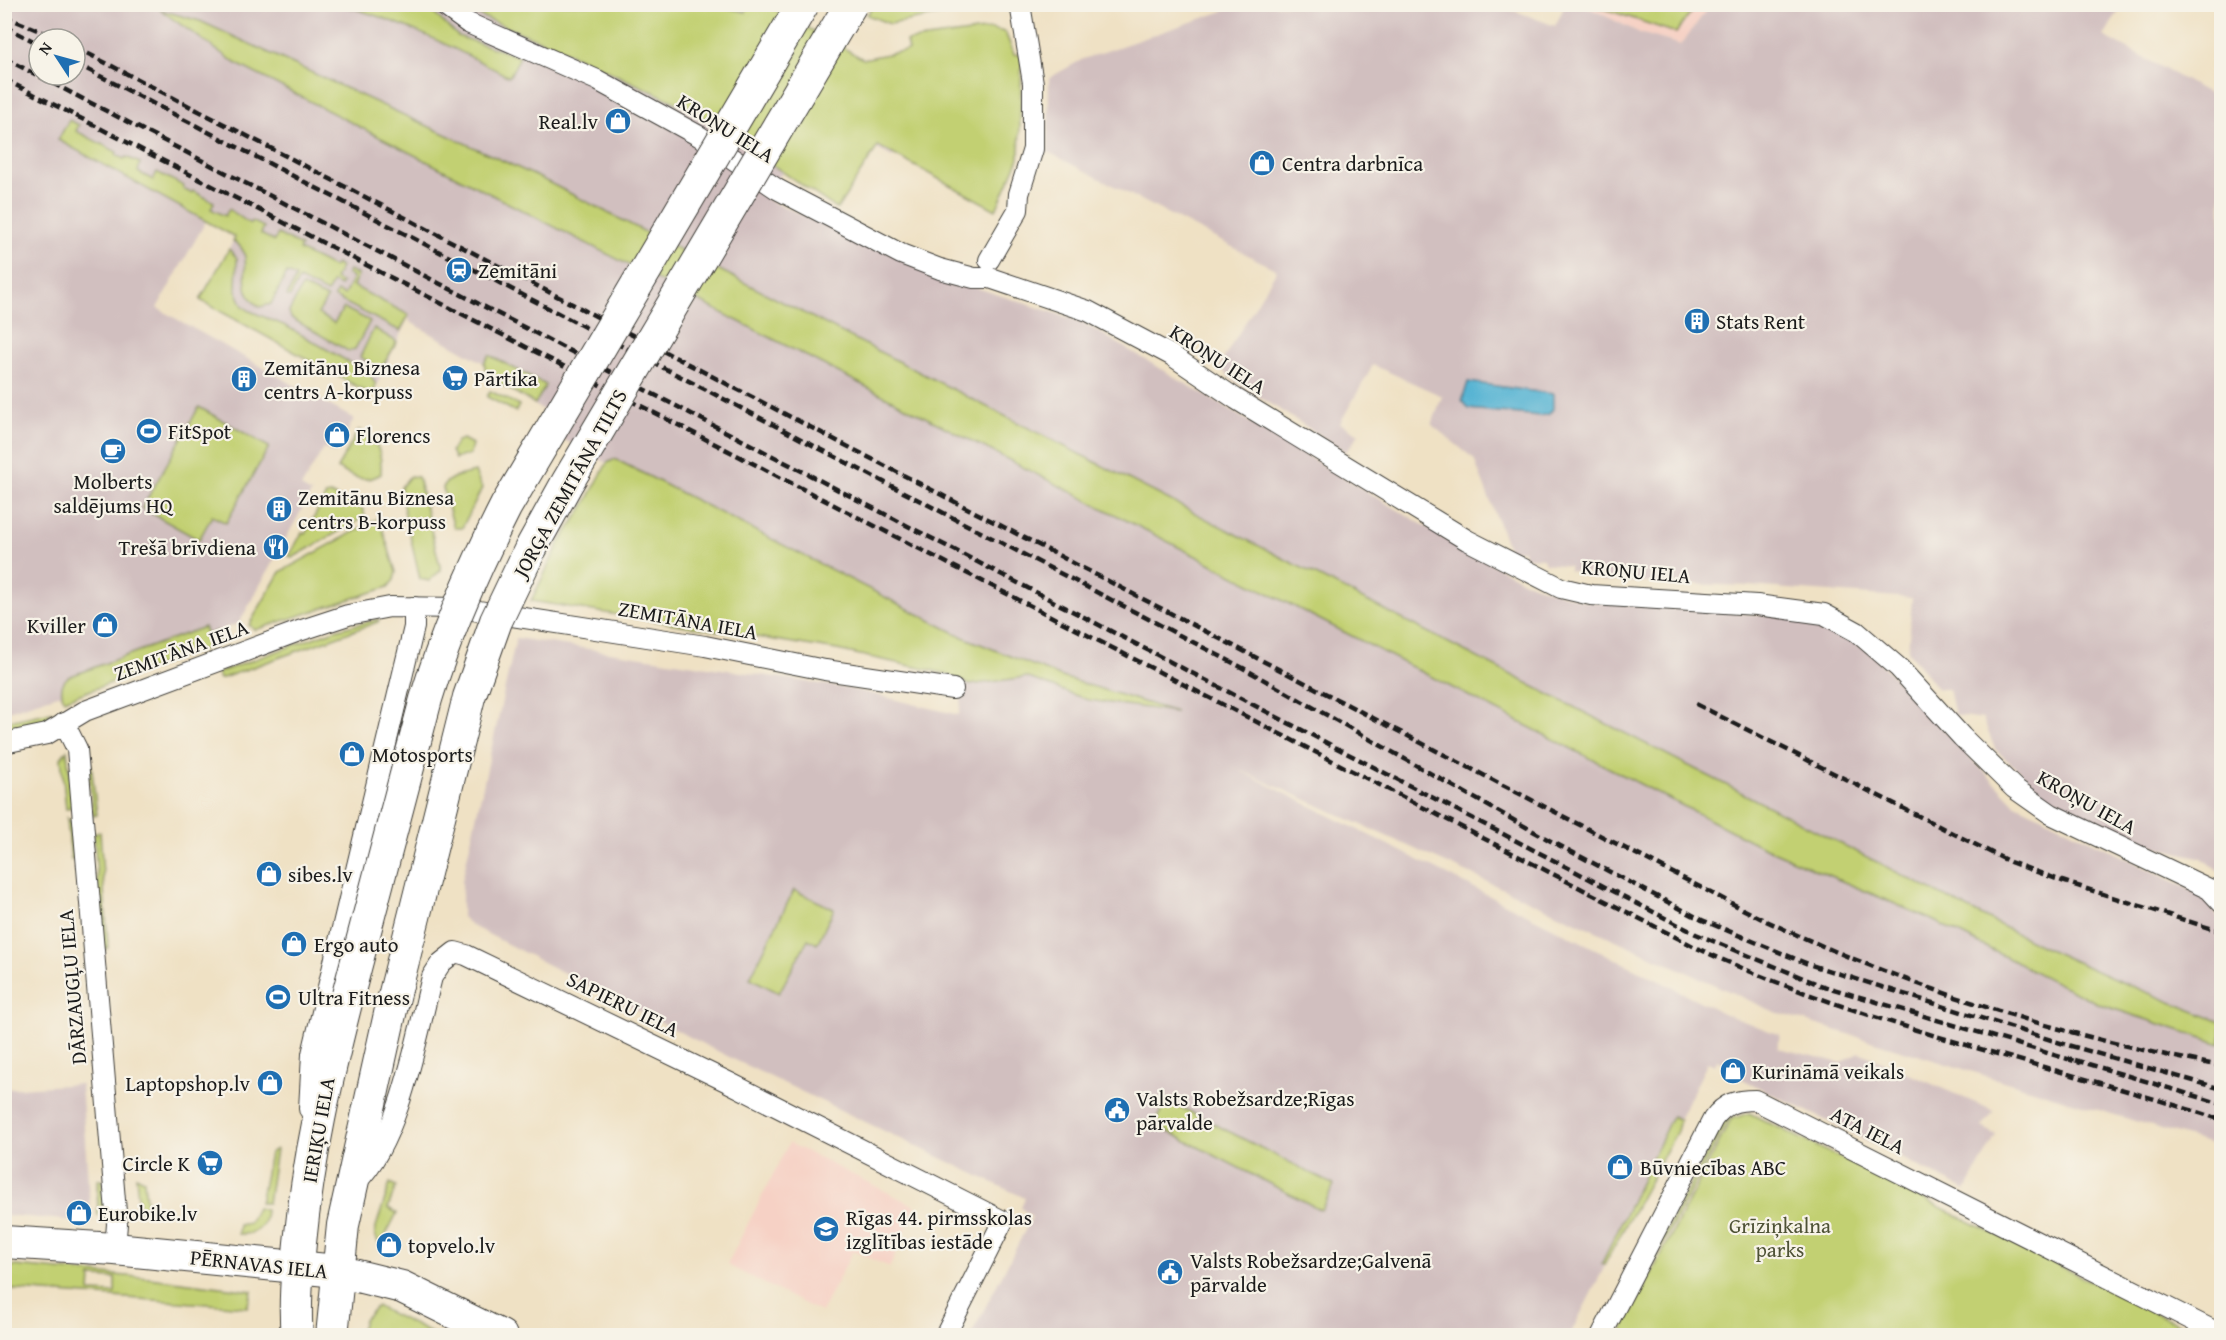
<svg xmlns="http://www.w3.org/2000/svg" width="2226" height="1340" font-family="'Gentium Book Plus',serif">
<style>
.built{fill:#f6d1c5}
.industrial{fill:#d1bfbf;fill-rule:evenodd}
.green{fill:#c2d072;stroke:#6f7647;stroke-width:1.5;fill-rule:evenodd}
.water{fill:#55b3d3;stroke:#386878;stroke-width:1.5}
.lines{fill:none;stroke-linecap:round;stroke-linejoin:round}
.street-casing{stroke:#3c3a35;stroke-width:22}
.primary-casing{stroke:#3c3a35;stroke-width:34}
.street{stroke:#fff;stroke-width:20}
.primary{stroke:#fff;stroke-width:32}
.rail{stroke:#1c1c1c;stroke-width:4.5;stroke-dasharray:9 4.5;stroke-linecap:butt}
.primary-bridge-casing{stroke:#3c3a35;stroke-width:34;stroke-linecap:butt}
.primary-bridge{stroke:#fff;stroke-width:32}
.labels{text-anchor:middle;dominant-baseline:central;stroke-width:4.5;stroke-linejoin:round;paint-order:stroke}
.poi-label{font-size:21px;fill:#1c1c1c;stroke:#f7f3e8;text-anchor:start}
.street-label{font-size:21px;fill:#1c1c1c;stroke:#f7f3e8}
.park-label{font-size:21px;fill:#4e5236;stroke:#f7f3e8}
</style>
<rect width="100%" height="100%" fill="#f7f3e8"/>
<filter id="ink" filterUnits="userSpaceOnUse"><feTurbulence type="fractalNoise" baseFrequency=".0167" numOctaves="2"/><feDisplacementMap in="SourceGraphic" scale="12" xChannelSelector="R" yChannelSelector="G"/><feConvolveMatrix kernelMatrix="1 2 1 2 8 2 1 2 1" color-interpolation-filters="sRGB"/></filter>
<filter id="wash" filterUnits="userSpaceOnUse"><feTurbulence type="fractalNoise" baseFrequency=".008" numOctaves="4" result="noise"/><feDisplacementMap in="SourceGraphic" scale="24" xChannelSelector="R" yChannelSelector="G"/><feGaussianBlur stdDeviation="1.35" result="paint"/><feColorMatrix in="noise" values="0 0 0 0 0 0 0 0 0 0 0 0 0 0 0 0 0 1.4 0 .05"/><feComposite in="paint" operator="in"/></filter>
<g filter="url(#wash)">
<rect width="100%" height="100%" fill="#efe1c4"/>
<g class="built">
<path d="M1583,5H1710L1681,45L1640,33Z"/>
<path d="M789,1143L915,1206L890,1267L853,1251L821,1312L727,1265Z"/>
</g>
<g class="industrial">
<path d="M5,5H738L750,7L857,64L951,68L892,157L816,116L766,199L965,284L1082,322L1450,541L1525,582L1584,601L1812,619L1870,652L2014,803L2203,896L2221,922V1147L1775,1012L1229,765L1727,1015L1780,1035L1778,1048L1842,1063L1859,1052L1994,1111L1982,1127L1996,1135L1966,1190L1730,1073L1733,1068L1717,1060L1715,1065L1708,1062L1570,1335H971L1032,1217L1021,1208L1025,1198L735,1060L472,926L462,917V881L516,638L847,688L959,715L962,695L943,673L837,650L615,459L607,463L538,426L546,412L487,376L484,363L410,322L409,316L372,395L200,300L235,238L206,221L157,308L354,419L335,454L324,448L312,468L301,487L311,493L239,623L61,694L5,712ZM39,39H75V75H39Z"/>
<path d="M1241,5H1488L1518,12L1555,26L1565,5H1583L1640,33L1681,45L1710,5H2122L2104,36L2221,100V874L2202,858L2125,839L2053,802L1995,749L1983,719L1955,715L1949,689H1938L1908,651L1912,598L1749,586L1601,581L1596,573L1569,571V566L1545,563L1543,558L1525,557L1524,550H1509L1474,459L1432,425L1442,396L1373,365L1340,423L1359,434L1346,452L1230,378L1219,366L1277,270L1048,152L1049,78L1083,59Z"/>
<path d="M81,1084L91,1222L5,1215V1089Z"/>
</g>
<g class="green">
<path d="M711,4L746,12V5H767L863,59L908,50L906,41L991,29L1005,32L1014,54L1022,55L1019,158L996,210L878,146L837,209L690,109L556,47L453,5Z"/>
<path d="M874,4L956,5L957,12L890,24L867,15Z"/>
<path d="M342,5H425L458,36L520,57L509,77C451,46 406,23 342,5Z"/>
<path d="M1593,5H1696L1676,33Z"/>
<path d="M160,10L200,21L538,177L2039,945L2114,979L2221,1022V1044L2099,1004L1930,919L1763,847L237,64Z"/>
<path d="M69,120L79,125L76,131L117,152L116,155L124,159L126,157L140,163L138,172L153,180L157,172L184,186L183,189L191,193L193,191L214,202L211,209L225,216L229,209L250,224L252,221L264,227L261,234L274,241L278,234L301,246L299,250L333,267L336,264L341,267L335,279L342,283L340,286L333,282L327,293L299,279L290,297L287,296L296,277L287,273L271,304L260,307C230,289 260,255 233,241L235,237L58,140Z"/>
<path d="M229,249L237,258L236,290L243,306L250,311L286,326L370,374L376,385L372,395L200,300Z"/>
<path d="M349,270L358,275L353,286L409,315L400,331L334,297L337,292L344,295L353,278L347,274Z"/>
<path d="M302,286L327,298L318,314L334,323L344,308L370,321L355,349L348,351L291,318L289,312Z"/>
<path d="M374,328L397,342L381,369L360,357Z"/>
<path d="M489,355L546,385L535,404L487,376L484,363Z"/>
<path d="M490,391L519,405L516,412L487,397Z"/>
<path d="M199,407L269,447L226,523L212,516L199,540L142,508Z"/>
<path d="M359,430C379,442 382,451 381,474C364,484 353,477 337,468Z"/>
<path d="M463,439L472,444L470,454L455,459L451,451L457,441Z"/>
<path d="M615,459L963,637L1062,677L1176,712L1088,700L1026,677L970,685L943,673L837,650L531,601L560,542L584,506L607,463Z"/>
<path d="M475,472L482,488L462,528H454L443,488C447,476 464,475 475,472Z"/>
<path d="M410,476L418,477L441,570L429,581L420,579L401,497V487Z"/>
<path d="M330,494L363,509L365,517L292,558L289,556L302,533L305,534L326,495Z"/>
<path d="M379,518L396,572L394,580L388,587L255,630L249,625L280,572Z"/>
<path d="M379,619L378,622L220,679L217,673L335,630Z"/>
<path d="M204,627L207,635L217,631L221,643L64,700C60,691 61,683 68,677Z"/>
<path d="M51,712L43,725L5,734L4,722Z"/>
<path d="M89,744L97,815L93,816L86,745Z"/>
<path d="M67,750L72,803L70,808L66,809L61,758Z"/>
<path d="M67,818L73,823L76,856L71,860Z"/>
<path d="M100,832L108,947L107,949H102L94,833Z"/>
<path d="M794,890L834,909L817,944L808,939L779,993L750,978Z"/>
<path d="M1167,1100L1334,1185L1321,1210L1155,1125Z"/>
<path d="M1749,1113L2200,1335H1620L1731,1119Z"/>
<path d="M1672,1116L1680,1120L1677,1131L1604,1265L1602,1263Z"/>
<path d="M1729,1118L1615,1335L1611,1336L1724,1120Z"/>
<path d="M276,1149L268,1203H260L270,1153Z"/>
<path d="M136,1176L144,1180L147,1211L139,1209Z"/>
<path d="M97,1180H102L105,1217L98,1215Z"/>
<path d="M390,1183L396,1186L388,1208L397,1213L380,1246L375,1235L376,1227Z"/>
<path d="M257,1208L266,1210C265,1229 256,1235 238,1234L239,1225L249,1223Z"/>
<path d="M4,1265L149,1278L252,1291L247,1307L5,1289ZM91,1277L115,1278V1293L90,1292Z"/>
<path d="M377,1306L378,1307L435,1335H360L364,1319Z"/>
</g>
<path class="water" d="M1468,382L1553,394V409L1549,414L1540,416L1468,409L1462,401Z"/>
</g>
<g filter="url(#ink)">
<g class="lines">
<defs>
<g id="street">
<path d="M442,4L468,23L597,80L699,136L777,189L901,254L940,269L974,278H990L1088,311L1171,355L1236,399L1467,540L1561,588L1591,595L1757,605L1824,614L1857,632L1899,668L1962,737L2014,788L2051,814L2209,889L2222,903"/>
<path d="M989,260L1018,210L1019,194L1033,149V83L1020,4"/>
<path d="M64,723L77,749L117,1224L115,1249"/>
<path d="M4,743L47,734L85,711L299,631L348,615L390,607L459,608L705,646L825,670L953,689"/>
<path d="M309,1109L312,1054L414,627V607"/>
<path d="M357,1181C400,1139 417,1035 432,977L441,963L455,952L466,955L730,1083L1003,1221L945,1336"/>
<path d="M1601,1336L1713,1119C1725,1103 1736,1100 1755,1100L2222,1335"/>
</g>
<g id="primary">
<path d="M4,1242L115,1249L337,1271L402,1287L501,1336"/>
<path d="M297,1336C294,1306 297,1273 300,1243C308,1159 327,1077 348,995"/>
<path d="M332,1336L343,1225L392,1005"/>
</g>
</defs>
<use href="#street" class="street-casing"/>
<use href="#primary" class="primary-casing"/>
<use href="#street" class="street"/>
<use href="#primary" class="primary"/>
<g class="rail">
<path d="M4,16L59,39"/>
<path d="M4,26L39,44"/>
<path d="M75,47L1760,918C1907,987 2062,1037 2222,1066"/>
<path d="M4,58L1696,934L1820,985L2081,1063"/>
<path d="M75,63L1243,668L1549,840L1702,920L1808,964L2064,1044L2222,1089"/>
<path d="M4,79L1699,949C1866,1027 2047,1063 2222,1120"/>
<path d="M1696,704L2010,862L2062,881L2222,932"/>
<path d="M2075,1060L2222,1104"/>
</g>
<defs>
<g id="primary-bridge">
<path d="M348,995L426,699C446,632 474,569 506,506L803,4"/>
<path d="M392,1005L469,697L496,621L530,550L567,483L851,4"/>
</g>
</defs>
<use href="#primary-bridge" class="primary-bridge-casing"/>
<use href="#primary-bridge" class="primary-bridge"/>
</g>
</g>
<defs>
<symbol id="shop-disc" viewBox="-11 -11 22 22"><circle r="9.5" fill="#1f6fb2" stroke="#f7f3e8"/><path d="M-5-2.5h2.3a2.7 3.5 0 0 1 5.4 0H5L5.5 6h-11ZM-1.5-2.5h3a1.5 2.3 0 0 0-3 0Z" fill="#fff"/></symbol>
<symbol id="station-disc" viewBox="-11 -11 22 22"><circle r="9.5" fill="#1f6fb2" stroke="#f7f3e8"/><path d="M-3-6H3Q5-6 5-4V2Q5 4 3 4L4.5 6H3L1.5 4h-3L-3 6H-4.5L-3 4Q-5 4-5 2V-4Q-5-6-3-6ZM-3.5-4v3h7v-3ZM-3.5 1v1.5H-2V1ZM2 1v1.5H3.5V1Z" fill="#fff"/></symbol>
<symbol id="building-disc" viewBox="-11 -11 22 22"><circle r="9.5" fill="#1f6fb2" stroke="#f7f3e8"/><path d="M-4-6H4V6H1V3H-1V6H-4ZM-2.5-4.3h1.7v1.8h-1.7ZM.8-4.3h1.7v1.8H.8ZM-2.5-1h1.7V.8h-1.7ZM.8-1h1.7V.8H.8Z" fill="#fff"/></symbol>
<symbol id="supermarket-disc" viewBox="-11 -11 22 22"><circle r="9.5" fill="#1f6fb2" stroke="#f7f3e8"/><path d="M-6-5.5h2.5l.6 2H6L4.5 2H-2.5L-4.4-4H-6ZM-1.5 3.2a1.3 1.3 0 1 0 .1 0ZM3 3.2a1.3 1.3 0 1 0 .1 0Z" fill="#fff"/></symbol>
<symbol id="stadium-disc" viewBox="-11 -11 22 22"><circle r="9.5" fill="#1f6fb2" stroke="#f7f3e8"/><path d="M0-5a6.5 5 0 1 0 0 10a6.5 5 0 1 0 0-10ZM-3.5-1.8h7v3.6h-7Z" fill="#fff"/></symbol>
<symbol id="cafe-disc" viewBox="-11 -11 22 22"><circle r="9.5" fill="#1f6fb2" stroke="#f7f3e8"/><path d="M-5.5-4.5H6V0H3Q3 3.5 0 3.5H-2.5Q-5.5 3.5-5.5 0ZM3-3.2v2h1.7v-2ZM-6 4.5H4V6H-6Z" fill="#fff"/></symbol>
<symbol id="restaurant-disc" viewBox="-11 -11 22 22"><circle r="9.5" fill="#1f6fb2" stroke="#f7f3e8"/><path d="M-5-6h1v4h1v-4h1v4h1v-4h1v5L-1.5 .5V6h-2V.5L-5-1ZM5-6V6H3V1.5H1.5Q1.5-4 5-6Z" fill="#fff"/></symbol>
<symbol id="civic-disc" viewBox="-11 -11 22 22"><circle r="9.5" fill="#1f6fb2" stroke="#f7f3e8"/><path d="M-.6-6.5H3V-4.5H.6V-3L4-1V1h2V6H-6V1h2V-1L-.6-3ZM-1.2 2.5V6h2.4V2.5Z" fill="#fff"/></symbol>
<symbol id="school-disc" viewBox="-11 -11 22 22"><circle r="9.5" fill="#1f6fb2" stroke="#f7f3e8"/><path d="M0-5L7-2L0 1L-7-2ZM-4 1L0 2.5L4 1V4Q0 6-4 4Z" fill="#fff"/></symbol>
</defs>
<g fill-rule="evenodd">
<use href="#shop-disc" x="603" y="106" width="30" height="30"/>
<use href="#shop-disc" x="1247" y="148" width="30" height="30"/>
<use href="#station-disc" x="444" y="255" width="30" height="30"/>
<use href="#building-disc" x="1682" y="306" width="30" height="30"/>
<use href="#supermarket-disc" x="440" y="363" width="30" height="30"/>
<use href="#building-disc" x="229" y="364" width="30" height="30"/>
<use href="#stadium-disc" x="134" y="416" width="30" height="30"/>
<use href="#shop-disc" x="322" y="420" width="30" height="30"/>
<use href="#cafe-disc" x="98" y="436" width="30" height="30"/>
<use href="#building-disc" x="264" y="494" width="30" height="30"/>
<use href="#restaurant-disc" x="261" y="532" width="30" height="30"/>
<use href="#shop-disc" x="90" y="610" width="30" height="30"/>
<use href="#shop-disc" x="337" y="739" width="30" height="30"/>
<use href="#shop-disc" x="254" y="859" width="30" height="30"/>
<use href="#shop-disc" x="279" y="929" width="30" height="30"/>
<use href="#stadium-disc" x="263" y="982" width="30" height="30"/>
<use href="#shop-disc" x="1718" y="1056" width="30" height="30"/>
<use href="#shop-disc" x="255" y="1068" width="30" height="30"/>
<use href="#civic-disc" x="1102" y="1095" width="30" height="30"/>
<use href="#supermarket-disc" x="195" y="1148" width="30" height="30"/>
<use href="#shop-disc" x="1605" y="1152" width="30" height="30"/>
<use href="#shop-disc" x="64" y="1198" width="30" height="30"/>
<use href="#school-disc" x="811" y="1214" width="30" height="30"/>
<use href="#shop-disc" x="374" y="1230" width="30" height="30"/>
<use href="#civic-disc" x="1155" y="1257" width="30" height="30"/>
</g>
<g class="labels">
<g class="poi-label">
<text x="598" y="121" text-anchor="end">Real.lv</text>
<text x="1282" y="163">Centra darbnīca</text>
<text x="478" y="270">Zemitāni</text>
<text x="1716" y="321">Stats Rent</text>
<text x="264" y="367">Zemitānu Biznesa<tspan x="264" dy="24">centrs A-korpuss</tspan></text>
<text x="474" y="378">Pārtika</text>
<text x="168" y="431">FitSpot</text>
<text x="356" y="435">Florencs</text>
<text x="113" y="481" text-anchor="middle">Molberts<tspan x="113" dy="24">saldējums HQ</tspan></text>
<text x="298" y="497">Zemitānu Biznesa<tspan x="298" dy="24">centrs B-korpuss</tspan></text>
<text x="256" y="547" text-anchor="end">Trešā brīvdiena</text>
<text x="86" y="625" text-anchor="end">Kviller</text>
<text x="372" y="754">Motosports</text>
<text x="288" y="874">sibes.lv</text>
<text x="314" y="944">Ergo auto</text>
<text x="298" y="997">Ultra Fitness</text>
<text x="1752" y="1071">Kurināmā veikals</text>
<text x="250" y="1083" text-anchor="end">Laptopshop.lv</text>
<text x="1136" y="1098">Valsts Robežsardze;Rīgas<tspan x="1136" dy="24">pārvalde</tspan></text>
<text x="190" y="1163" text-anchor="end">Circle K</text>
<text x="1640" y="1167">Būvniecības ABC</text>
<text x="98" y="1213">Eurobike.lv</text>
<text x="846" y="1217">Rīgas 44. pirmsskolas<tspan x="846" dy="24">izglītības iestāde</tspan></text>
<text x="408" y="1245">topvelo.lv</text>
<text x="1190" y="1260">Valsts Robežsardze;Galvenā<tspan x="1190" dy="24">pārvalde</tspan></text>
</g>
<g class="street-label">
<text transform="translate(726 128) rotate(32)">KROŅU IELA</text>
<text transform="translate(1218 359) rotate(33)">KROŅU IELA</text>
<text transform="translate(570 483) rotate(-61)">JORĢA ZEMITĀNA TILTS</text>
<text transform="translate(1636 571) rotate(5)">KROŅU IELA</text>
<text transform="translate(688 620) rotate(10)">ZEMITĀNA IELA</text>
<text transform="translate(181 650) rotate(-20)">ZEMITĀNA IELA</text>
<text transform="translate(2087 802) rotate(29)">KROŅU IELA</text>
<text transform="translate(72 987) rotate(-95)">DĀRZAUGĻU IELA</text>
<text transform="translate(623 1004) rotate(26)">SAPIERU IELA</text>
<text transform="translate(318 1130) rotate(-80)">IERIĶU IELA</text>
<text transform="translate(1868 1130) rotate(27)">ATA IELA</text>
<text transform="translate(259 1264) rotate(6)">PĒRNAVAS IELA</text>
</g>
<g class="park-label">
<text x="1780" y="1225">Grīziņkalna<tspan x="1780" dy="24">parks</tspan></text>
</g>
</g>
<rect width="2226" height="1340" fill="none" stroke="#f7f3e8" stroke-width="24"/>
<g transform="translate(57 57) rotate(306)"><circle r="28" fill="#f7f3e8" stroke="#9f9d96" stroke-width="1.5"/>
<path d="M0-4.5L10 22L0 15L-10 22Z" fill="#1f6fb2"/>
<text y="-9" font-size="16" font-weight="bold" text-anchor="middle" fill="#1c1c1c">N</text>
</g>
</svg>
